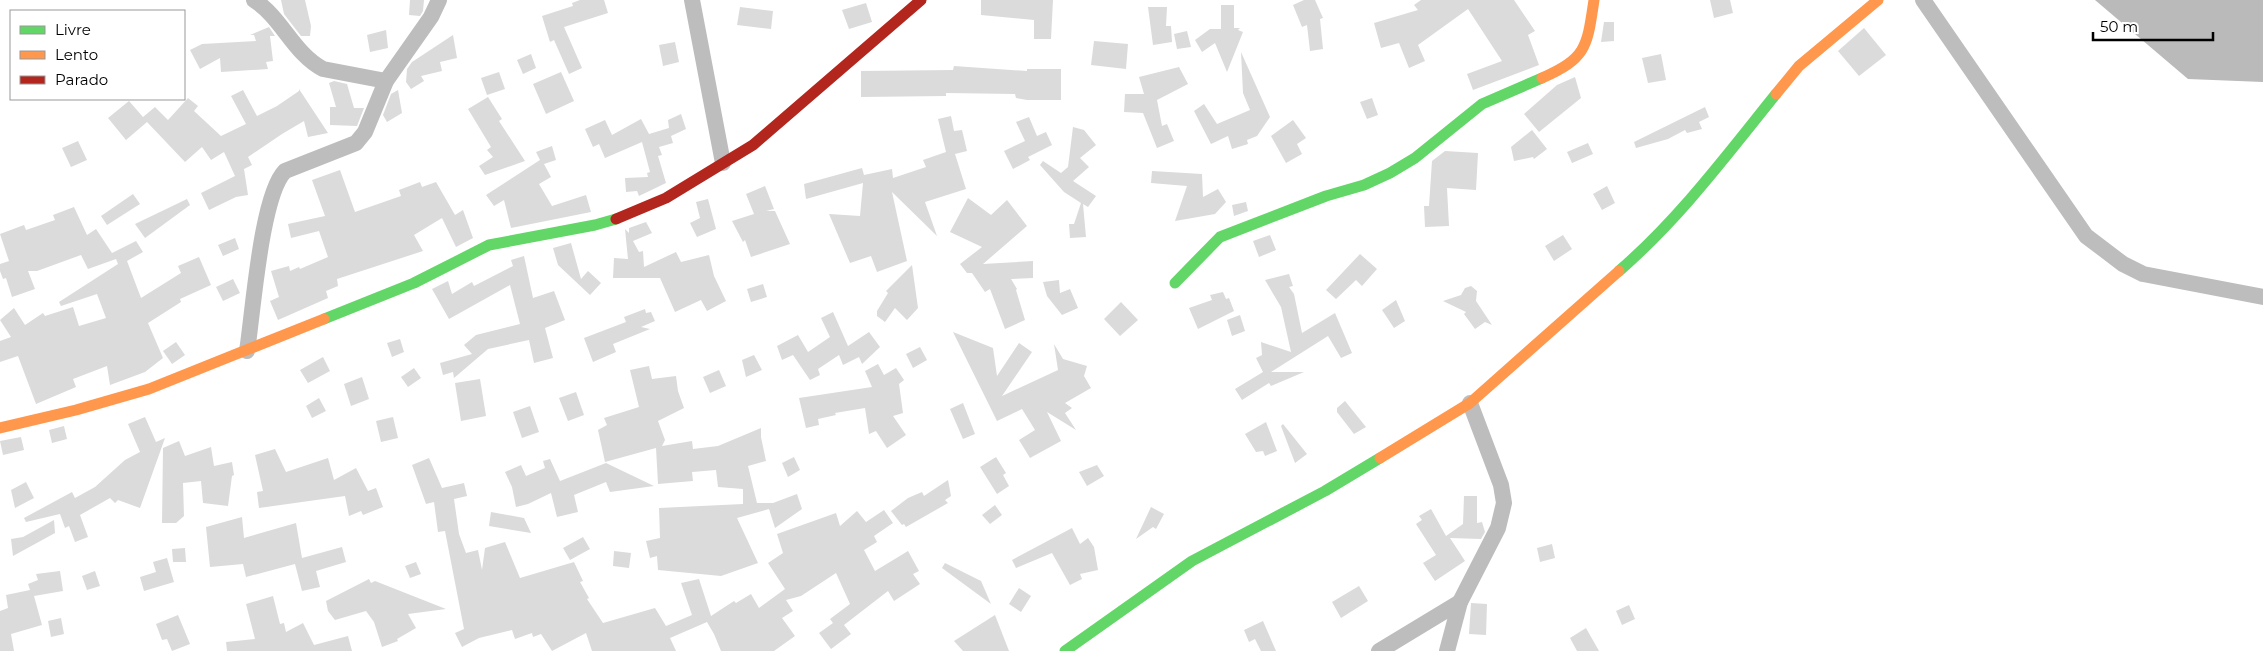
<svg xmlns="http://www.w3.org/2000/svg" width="2263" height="651" font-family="Montserrat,sans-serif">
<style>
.water{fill:#bababa}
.building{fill:#dbdbdb}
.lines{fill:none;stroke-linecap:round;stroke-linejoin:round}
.street{stroke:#bdbdbd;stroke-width:16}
.fast{stroke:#63d668;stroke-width:11}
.slow{stroke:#ff974d;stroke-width:11}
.jam{stroke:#b3261e;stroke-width:11}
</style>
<rect width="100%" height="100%" fill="#fff"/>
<path class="water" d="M2095,0H2263V82L2188,79Z"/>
<g class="building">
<path d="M281,0H305L311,26L310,36H301L284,14Z"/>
<path d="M410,0H424L423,11L420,16L409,15Z"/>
<path d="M580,0H604L608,13L564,27L582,68L569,74L554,40L550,42L542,16L573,6L572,3Z"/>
<path d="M981,0H1053L1051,39H1034V20L981,15Z"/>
<path d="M1304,0H1315L1323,18L1320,19L1323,49L1310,51L1307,25L1302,27L1293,5Z"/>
<path d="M1421,0H1514L1535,31L1528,35L1539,65L1473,90L1467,74L1502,61L1468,9L1418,45L1425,61L1409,68L1399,43L1381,48L1374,23L1418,10L1414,5Z"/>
<path d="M1710,0H1730L1733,13L1714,18Z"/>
<path d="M866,3L872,22L849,29L842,10Z"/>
<path d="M1221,5H1234V28H1240L1238,30L1243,32L1227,72L1215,43L1202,52L1195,40L1210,29H1221Z"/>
<path d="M740,7L773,11L771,29L737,25Z"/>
<path d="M1148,7H1167L1166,26H1171L1172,42L1153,45Z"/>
<path d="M1604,22H1614V41L1601,42Z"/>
<path d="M269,27L275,36H270L273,61L266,62L268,69L221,72L220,58L200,69L190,50L202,44L256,41L254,35H250Z"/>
<path d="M1864,28L1886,55L1859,76L1838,51Z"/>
<path d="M386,30L388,48L370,52L367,35Z"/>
<path d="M1187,31L1191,47L1177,49L1174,34Z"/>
<path d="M453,35L457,58L440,62L442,71L421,76L424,81L411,89L406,82L407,69L412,62Z"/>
<path d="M1094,41L1128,44L1126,69L1091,65Z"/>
<path d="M675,42L679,62L663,66L659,45Z"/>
<path d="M1241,52L1270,117L1257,136L1247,140L1248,144L1232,149L1228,136L1211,144L1194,111L1204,104L1217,124L1250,110L1243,93Z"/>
<path d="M531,54L536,68L523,74L517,60Z"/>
<path d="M1661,54L1666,80L1648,83L1642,58Z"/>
<path d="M954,66L1027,71V69H1061V100H1027L1016,98L1015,94L946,93V96L861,97V71L953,70Z"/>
<path d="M1179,67L1188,84L1157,100L1162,126L1167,124L1174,141L1157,148L1143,113L1124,112L1125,94H1144L1139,77Z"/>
<path d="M499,72L505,89L487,95L481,78Z"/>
<path d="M561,72L574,101L546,114L533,84Z"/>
<path d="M1575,77L1581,98L1539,132L1524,114L1557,85Z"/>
<path d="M334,81L347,84L354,108H364L357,126L330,125V107H336L329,83Z"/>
<path d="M299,89L328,133L308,137L304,121L282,134L248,157L252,165L244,169L248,195L236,197L209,210L201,193L235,176L224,152L211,160L202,147L185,162L147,122L126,140L108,118L129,101L143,117L155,107L168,120L188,98L198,106L194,111L221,136L246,124L231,96L243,90L257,116L277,106L299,91Z"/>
<path d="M398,90L402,113L387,122L383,115L391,94Z"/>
<path d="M488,97L502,119L499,121L525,161L485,175L479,166L493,157L487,150L491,147L468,109Z"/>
<path d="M1372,98L1378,115L1367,119L1360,102Z"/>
<path d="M1705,107L1709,117L1699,122L1702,129L1687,133L1685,130L1668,139L1636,148L1634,142Z"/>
<path d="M681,114L686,129L671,136L673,143L659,147L662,155L658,156L666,183L639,196L637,191L626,192L625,178L648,177L647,173L650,172L642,142L605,158L599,144L593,147L585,129L605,120L612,135L641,119L649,134L669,128L668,120Z"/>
<path d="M951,116L954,131L962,130L967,151L955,154L966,189L925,202L937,236L892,192L907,261L877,272L871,256L850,263L829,214L860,216L863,183L806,199L804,184L862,168L864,175L892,169L893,178L926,167L923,160L946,152L938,119Z"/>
<path d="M1029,117L1037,136L1046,132L1052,145L1028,157L1030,160L1013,169L1004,151L1025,141L1016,122Z"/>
<path d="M1293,120L1306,138L1297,144L1302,154L1286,163L1271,136Z"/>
<path d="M1073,127L1084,130L1096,145L1080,158L1089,167L1073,181L1096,196L1088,207L1083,204L1086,237L1070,238L1069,224H1074L1081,203L1064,192L1040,165L1043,161L1061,173L1068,167Z"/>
<path d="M1532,130L1547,149L1534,159L1533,157L1514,161L1511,147Z"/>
<path d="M78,141L87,160L71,167L62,148Z"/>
<path d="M1588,143L1593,154L1572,163L1567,152Z"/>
<path d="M552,146L556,160L544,164L551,177L539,184L552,206L586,195L591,212L511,228L504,200L494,206L486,195L540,160L536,152Z"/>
<path d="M1445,151L1478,153L1476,190L1447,188L1449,226L1425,227L1424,206H1429L1432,161Z"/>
<path d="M340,170L355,212L401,196L399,190L420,182L422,187L436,182L455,215L463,210L473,238L456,247L442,218L414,235L423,251L337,279L338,286L326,291L328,298L278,320L270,301L279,297L271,271L289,266L290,271L299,267L300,269L328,257L319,231L291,238L288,224L325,216L312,180Z"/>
<path d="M1152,171L1202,174L1203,197L1218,189L1226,202L1215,214L1175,221L1187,186L1151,183Z"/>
<path d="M765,186L774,209L766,211H775L790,244L751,257L745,240L743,242L732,221L754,214L746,194Z"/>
<path d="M1607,186L1615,203L1602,210L1593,194Z"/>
<path d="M133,194L140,204L107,225L101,216Z"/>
<path d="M968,198L991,215L1007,200L1027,226L983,264L1033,261V278L1011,279L1017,289L1016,290L1025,320L1005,329L990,289L985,292L972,273H967L960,264L982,247L950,232Z"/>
<path d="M187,199L190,205L145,238L135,224Z"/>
<path d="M708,199L716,229L697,237L690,223L700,218L696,202Z"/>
<path d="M1246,202L1248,211L1234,216L1232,205Z"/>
<path d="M74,207L87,235L96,229L112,253L136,241L143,252L127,261L141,298L181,273L178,266L199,257L211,285L180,299L181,302L148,323L163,358L145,372L110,385L107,366L73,379L76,387L36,404L18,356L0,362V341L11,337L0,320L14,308L25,325L43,313L45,316L73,307L79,326L106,318L97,294L61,306L59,302L118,264L116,259L88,269L81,255L37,271H28L35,289L12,297L6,278L3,279L0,271V264L9,261L0,234L24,225L26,230L55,220L53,215Z"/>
<path d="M646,222L652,233L633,241L639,252L643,251L644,267L676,252L681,262L709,255L714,276L726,301L707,311L701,300L675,312L660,278H613L614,258L628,259L625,229L629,233V228Z"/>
<path d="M1270,235L1276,250L1259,257L1253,241Z"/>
<path d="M1563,235L1572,249L1554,261L1545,246Z"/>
<path d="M235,238L239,249L223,256L218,245Z"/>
<path d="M571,243L581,279L588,271L601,283L590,295L558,265L553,248Z"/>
<path d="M1360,254L1377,269L1362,286L1356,280L1336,299L1326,290Z"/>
<path d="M524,256L533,298L554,291L565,320L545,328L553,358L534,363L529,340L488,349L454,378L453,372L443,375L440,363L472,354L464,345L476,335L520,324L510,285L449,319L432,289L448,281L452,294L472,282L474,286L513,266L511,260Z"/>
<path d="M912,265L918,308L907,320L895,308L885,322L877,316V311L888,293L886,291Z"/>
<path d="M1289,274L1293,286L1289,287L1294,294L1302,333L1335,313L1352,353L1341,358L1328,336L1271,372H1304L1271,386L1269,383L1242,400L1235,389L1263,372L1256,358L1262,355L1261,342L1291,352L1281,307L1265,280Z"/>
<path d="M233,279L240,293L223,301L216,287Z"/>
<path d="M1059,280L1060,293L1070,289L1078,308L1062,315L1047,296L1043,282Z"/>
<path d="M763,284L767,297L751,302L747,289Z"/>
<path d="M1471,286L1477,291L1476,301L1492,325L1485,322L1475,329L1464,314L1466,312L1443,301L1461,295L1465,288Z"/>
<path d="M1223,292L1226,299L1229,298L1234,311L1198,329L1189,308L1212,300L1210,295Z"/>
<path d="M1396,300L1405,321L1394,328L1382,310Z"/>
<path d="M1121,302L1138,320L1120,336L1104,319Z"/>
<path d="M645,309L646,313L651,312L655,321L641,327L650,329L613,344L616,352L593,362L584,338L626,322L624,317Z"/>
<path d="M833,312L848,346L869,332L880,347L862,364L859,357L843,365L839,355L818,369L820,375L810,380L793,355L782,360L777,346L798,335L808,352L830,337L821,318Z"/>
<path d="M1240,315L1245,331L1232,336L1227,320Z"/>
<path d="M953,332L993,348L997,376L1019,343L1032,352L1002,396L1058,370L1054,344L1063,359L1087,366L1084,376L1091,388L1065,403L1072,408L1065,413L1076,430L1047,412L1061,441L1030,458L1019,440L1035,430L1022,409L997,421Z"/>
<path d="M400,339L404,352L392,357L387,343Z"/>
<path d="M176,342L185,355L172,364L163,351Z"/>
<path d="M920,347L927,360L913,368L906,354Z"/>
<path d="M754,355L762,370L746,377L742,360Z"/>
<path d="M323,357L330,371L308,383L300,370Z"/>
<path d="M878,364L884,375L896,368L904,380L899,384L903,413L893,416L906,435L887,448L876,431L869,434L865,408L835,413L836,415L818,419L819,425L806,428L799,398L872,387L865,371Z"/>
<path d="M649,366L652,379L676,376L678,391L684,408L658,421L665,440L662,446L692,441L693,449L718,446L761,428V437L766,461L748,466L757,503H773L797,494L802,509L775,528L769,509L737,518L758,563L721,576L658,570L657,556L650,558L646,541L660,538L659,508L743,504V489L718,487L716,470L692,472L693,481L658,484L656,448L605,462L598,430L607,425L604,418L639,407L630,370Z"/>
<path d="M414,368L421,378L408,387L401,377Z"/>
<path d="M719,370L726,386L710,393L703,377Z"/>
<path d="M362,377L369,399L351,406L344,384Z"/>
<path d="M480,379L486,416L461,421L455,383Z"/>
<path d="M576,392L584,415L568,421L559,398Z"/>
<path d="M319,398L326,411L312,418L306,406Z"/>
<path d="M1345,401L1366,427L1354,434L1337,412V408Z"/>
<path d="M963,403L975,434L963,439L950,409Z"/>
<path d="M530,406L539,432L522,438L513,412Z"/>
<path d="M145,417L156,442L165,438L140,508L118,500L115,503L110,498L80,515L88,537L75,542L69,526L65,528L60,514L26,522L24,518L72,492L75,498L95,487L125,460L140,452L128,424Z"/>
<path d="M393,417L398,438L381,442L376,421Z"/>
<path d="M1266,422L1277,451L1265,456L1263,451L1256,452L1245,434Z"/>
<path d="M1283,424L1307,454L1295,463L1281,426Z"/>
<path d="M64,426L67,439L52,443L49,430Z"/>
<path d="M21,437L24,450L3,455L0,441Z"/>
<path d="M179,441L185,456L211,447L214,466L232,462L234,475L232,476L228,506L203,503L201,481L183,483L184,516L176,523H162L163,448Z"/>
<path d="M275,449L286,472L328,458L334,480L356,468L368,491L376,488L383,507L363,515L361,511L349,516L345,496L259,508L257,492L263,491L255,455Z"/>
<path d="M794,457L800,470L788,477L782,463Z"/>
<path d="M996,457L1006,473L1003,475L1009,486L997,494L980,467Z"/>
<path d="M429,458L442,488L464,483L467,496L454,499L459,534L466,553L478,550L482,570L485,548L505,542L520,578L574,562L583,581L580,582L589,598L587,599L603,623L655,608L666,626L692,615L681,583L699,579L711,616L734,601L736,603L751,594L759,608L785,589L768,563L783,553L777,534L836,513L840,526L857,511L866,522L884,510L893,523L874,536L877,542L864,550L875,571L908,551L919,571L913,574L920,584L894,601L888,591L844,625L851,634L831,649L819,633L833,623L830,619L850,604L836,573L801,596L786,600L793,611L782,618L795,636L774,651H721L714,634L707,622L670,638L676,651H592L586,633L552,651L541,634L533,637L532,633L515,639L512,630L479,638L462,647L455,633L464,629L445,531L438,532L434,502L426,504L412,465Z"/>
<path d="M550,459L560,481L606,463L654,486L610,492L606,482L574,495L578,512L557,517L551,493L528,504L516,507L512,487L505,472L521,465L526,476L545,468L543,461Z"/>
<path d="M1097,465L1104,476L1087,486L1079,472Z"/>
<path d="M948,480L951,496L945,500L948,503L906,527L904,524L902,525L891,511L908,498L922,492L924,496Z"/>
<path d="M26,482L34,498L15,508L11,490Z"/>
<path d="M1464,496H1477V523L1482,522L1485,532L1481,539L1450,538L1465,561L1435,581L1423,563L1436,555L1416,524L1422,520L1419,516L1431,509L1446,536L1463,524Z"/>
<path d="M995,505L1002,515L990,524L982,515Z"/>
<path d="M1151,507L1164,514L1156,529L1153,527L1136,539Z"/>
<path d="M491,512L524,518L531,533L489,526Z"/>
<path d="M242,517L244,538L296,523L302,558L342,547L346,562L316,571L320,587L302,591L295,564L246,577L243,564L210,567L206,527Z"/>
<path d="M54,520L55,533L13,556L11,539L23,537Z"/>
<path d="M1072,528L1080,544L1088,538L1094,547L1098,570L1080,574L1082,579L1070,585L1052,553L1016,568L1012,560Z"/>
<path d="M583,537L590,549L570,560L563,548Z"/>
<path d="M1552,544L1555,558L1540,562L1537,548Z"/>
<path d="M185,548L186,562H173L172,549Z"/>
<path d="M614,551L631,553L629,568L613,566Z"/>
<path d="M167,558L174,582L144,591L140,577L156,572L153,562Z"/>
<path d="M416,562L421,574L410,578L405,566Z"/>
<path d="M945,563L981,581L991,604L942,568Z"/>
<path d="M60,571L63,591L34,596L42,625L11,634L14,651H0V611L8,608L6,595L30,590L28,584L38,580L36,574Z"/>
<path d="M95,571L100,586L87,590L82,576Z"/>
<path d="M369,579L371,583L375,581L446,609L408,614L416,628L397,639L398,641L382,647L374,622L366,611L335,620L328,611L326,601Z"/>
<path d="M1359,586L1368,601L1341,618L1332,602Z"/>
<path d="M1019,588L1031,596L1021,612L1009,604Z"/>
<path d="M273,596L280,624L284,623L286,632L303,623L314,645L348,636L352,651H227L226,642L255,639L246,604Z"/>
<path d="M1471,603L1487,604L1486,635L1469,634Z"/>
<path d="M1629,605L1635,619L1622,625L1616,611Z"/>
<path d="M178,615L190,644L172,651L167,639L162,640L156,624Z"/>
<path d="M995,615L1009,651H963L954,641Z"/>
<path d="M61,618L64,634L51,637L48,621Z"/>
<path d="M1263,621L1276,651H1261L1255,639L1249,642L1244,630Z"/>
<path d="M1586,628L1599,651H1577L1570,638Z"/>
</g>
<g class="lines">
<g class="street">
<path d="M254,0C282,18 293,53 323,69L386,81"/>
<path d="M692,0L723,163"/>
<path d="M1923,0L2086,236L2123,264L2143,274L2263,297"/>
<path d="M247,351C253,313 261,195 285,171L356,143L365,132L386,81L431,17L439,0"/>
<path d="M1379,651L1460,602"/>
<path d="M1447,651L1460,602L1498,528L1504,503L1501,485L1470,403"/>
</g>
<g class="fast">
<path d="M1619,271C1679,219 1726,156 1776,94"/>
<path d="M1175,283L1220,237L1326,196L1364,185L1390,173L1415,158L1482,104L1542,78"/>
<path d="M324,319L414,283L489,245L595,225L616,219"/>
<path d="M1065,651L1192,561L1325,491L1380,458"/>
</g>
<g class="slow">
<path d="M1542,78C1587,58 1587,47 1594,0"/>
<path d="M1776,94L1799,66L1878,0"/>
<path d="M0,428L76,410L149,389L324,319"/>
<path d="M1380,458L1470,403L1619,271"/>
</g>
<path class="jam" d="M616,219L666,198L753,145L921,0"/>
</g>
<rect x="10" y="10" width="175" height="90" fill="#ffffff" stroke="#999999"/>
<rect x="20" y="26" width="25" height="8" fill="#63d668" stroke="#999999"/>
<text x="55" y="35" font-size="15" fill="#000000">Livre</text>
<rect x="20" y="51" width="25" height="8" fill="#ff974d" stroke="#999999"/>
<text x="55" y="60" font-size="15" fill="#000000">Lento</text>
<rect x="20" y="76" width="25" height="8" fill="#b3261e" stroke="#999999"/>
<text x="55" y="85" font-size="15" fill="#000000">Parado</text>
<path d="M2093 32v8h120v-8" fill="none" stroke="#000000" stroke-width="2.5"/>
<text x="2100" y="32" font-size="15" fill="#000000" stroke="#ffffff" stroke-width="4" paint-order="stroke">50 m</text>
</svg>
